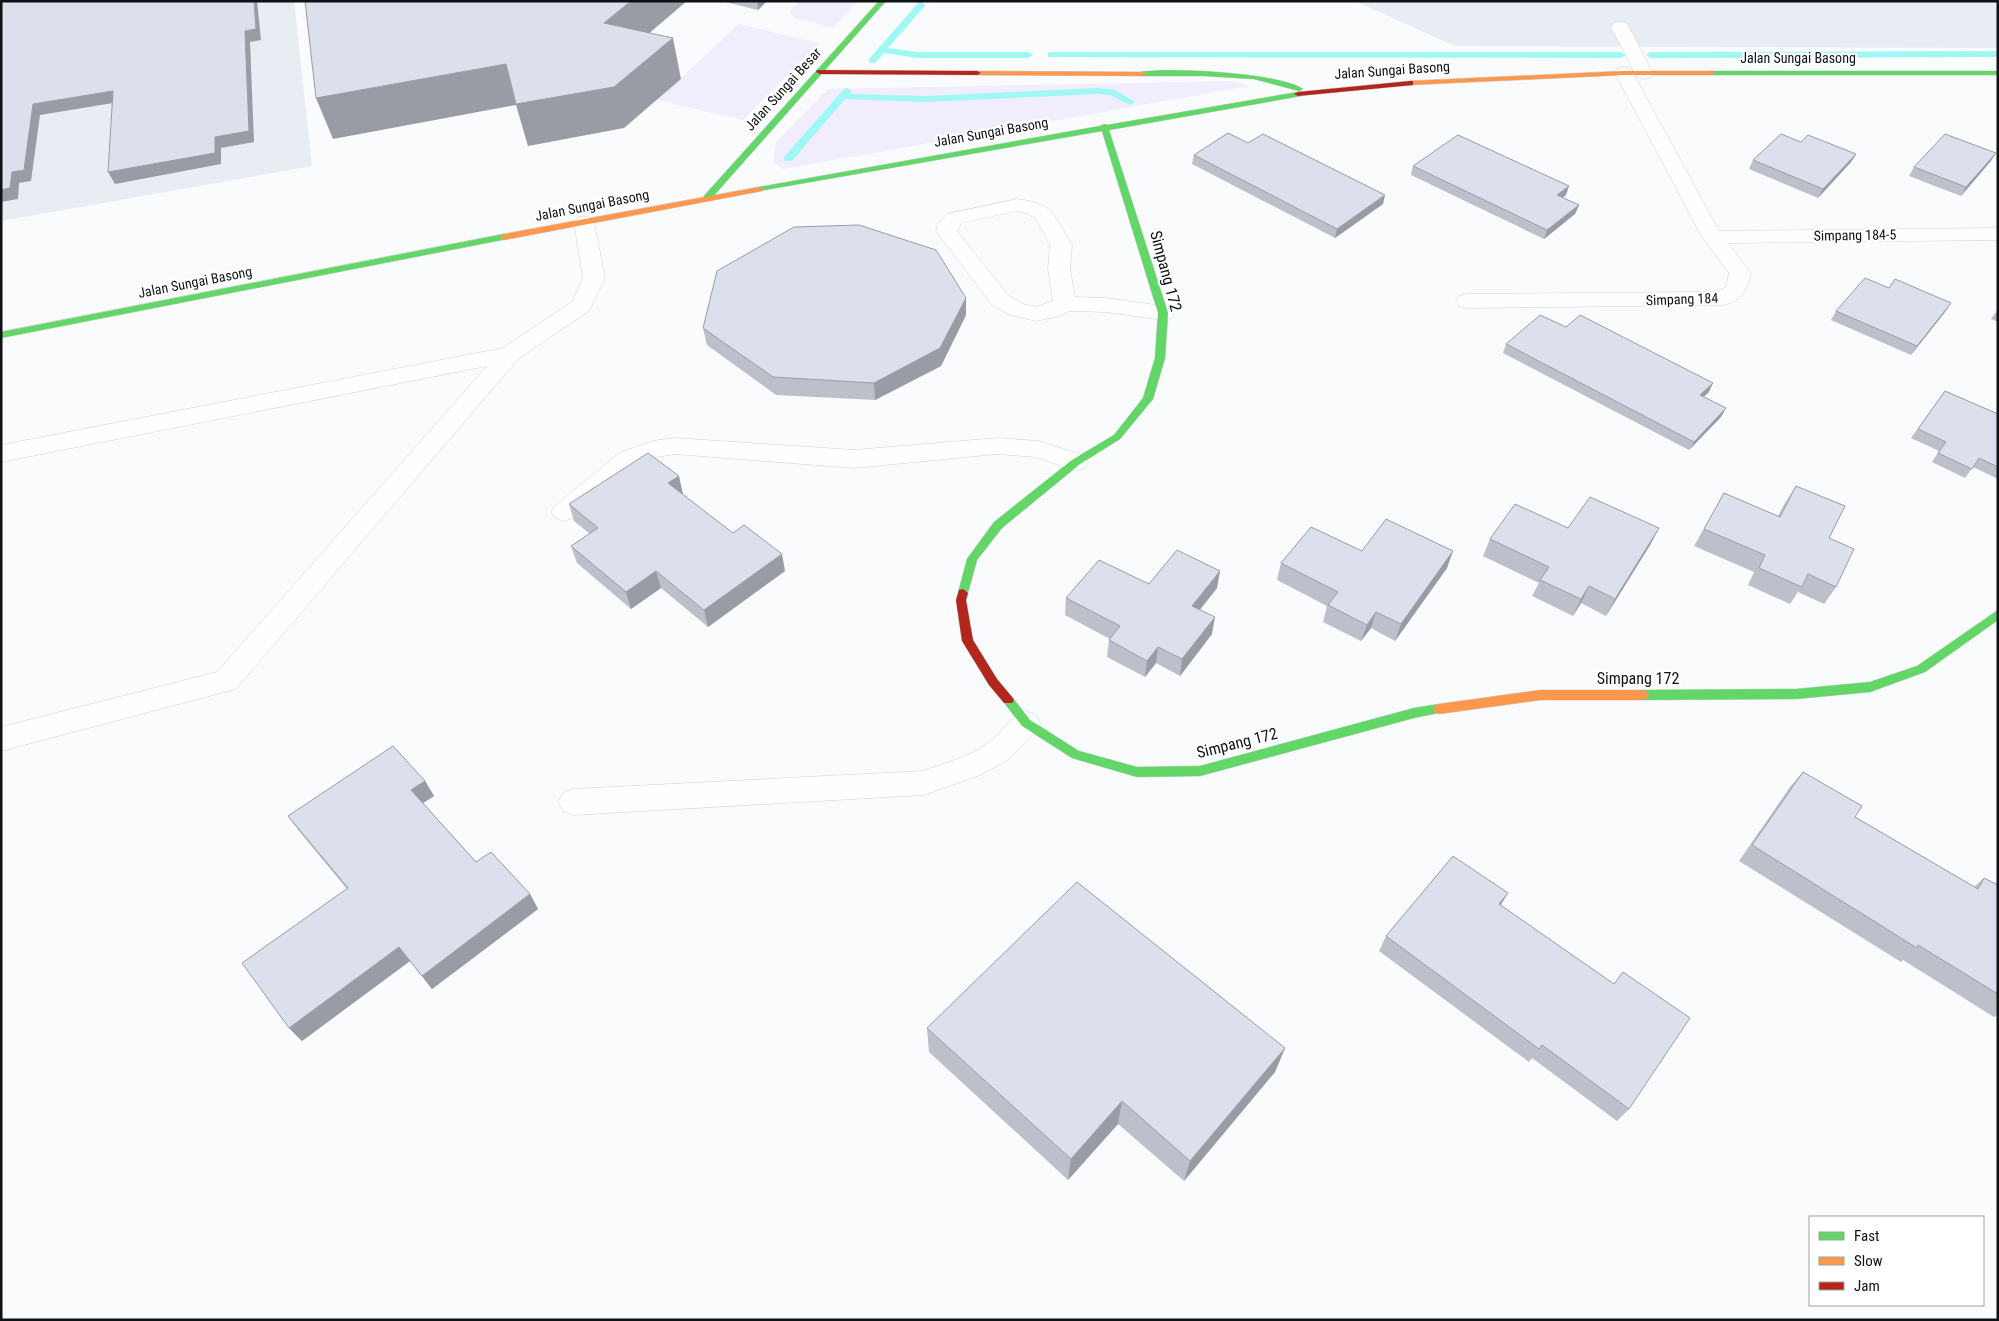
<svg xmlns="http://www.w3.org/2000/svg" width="1999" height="1321" font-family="'Roboto Condensed',sans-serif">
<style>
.built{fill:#e7edf3}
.green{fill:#f2edfd}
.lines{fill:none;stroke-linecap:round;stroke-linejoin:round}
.stream{fill:#9ff8f4;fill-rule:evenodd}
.lane-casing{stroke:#ced0d3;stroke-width:1}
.street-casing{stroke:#ced0d3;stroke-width:1}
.fast-casing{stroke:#ced0d3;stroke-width:1}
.slow-casing{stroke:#ced0d3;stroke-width:1}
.jam-casing{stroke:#ced0d3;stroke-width:1}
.lane{fill:#fefeff;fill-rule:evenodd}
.street{fill:#fefeff;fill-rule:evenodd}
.fast{fill:#63d668;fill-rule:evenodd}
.slow{fill:#ff974d;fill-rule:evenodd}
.jam{fill:#b3261e;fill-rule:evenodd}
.wall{fill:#bdc0cb}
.shaded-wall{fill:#9a9ca5}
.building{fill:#dcdfec;stroke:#9a9ca5}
.labels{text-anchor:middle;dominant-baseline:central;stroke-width:4.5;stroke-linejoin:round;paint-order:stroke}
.far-street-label{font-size:14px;fill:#0e1115;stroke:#fff}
.street-label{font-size:16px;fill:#0e1115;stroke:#fff}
</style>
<rect width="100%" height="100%" fill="#f9fbfd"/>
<g class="built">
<path d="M1,1H294L312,166L1,221Z"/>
<path d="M1355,1H1998V48L1455,46Z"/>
</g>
<g class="green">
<path d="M800,1H858L833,28L795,18L789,11Z"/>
<path d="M739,24L819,43L743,120L657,100Z"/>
<path d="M1231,81L1249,86L783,169L773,162L776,142L828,89Z"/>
</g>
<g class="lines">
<g class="stream">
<path d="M921,2L925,5L924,7L888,48L917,52H1028L1033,55L1028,58H917L884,53L875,63H869V59L918,3Z"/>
<path d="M1998,51V57L1651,58L1646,55L1651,52Z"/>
<path d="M1051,52H1621L1626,55L1621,58L1048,57V53Z"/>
<path d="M847,88L852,91L850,94L925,96L1098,88L1115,90L1135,102L1130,105L1110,95L1098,94L925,102L845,99L792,161H784V157L844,89Z"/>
</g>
<defs>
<g id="lane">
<path d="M1620,22L1626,23L1629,27L1653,73L1651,77L1644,79L1637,77L1635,73L1611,27L1614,23Z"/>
<path d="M1017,199C1030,201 1046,203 1054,215L1072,245L1070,269L1075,297L1106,298L1163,306L1171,308L1174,313L1171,318L1163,320L1106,312L1069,311L1059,316L1036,321L1008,314L992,305L936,231L938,223L947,214ZM1017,211L1026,213L1036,219L1050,245L1048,269L1053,301L1036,307L1023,304L1008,295L957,231L961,223Z"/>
<path d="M584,216L591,218L594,222L605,278L589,311L518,359L236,689L1,751V727L217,672L487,366L1,462V445L503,348L572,302L583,278L574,222L577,218Z"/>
<path d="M674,438L854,450L997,438L1038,441L1085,456L1088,462L1085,468L1076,471L1036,457L997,454L854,468L674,454L657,457L637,465L573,518L564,521L555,518L551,512L555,506L619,453L653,441Z"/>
<path d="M1026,711L1036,715L1040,723L1036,731L1008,760L980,775L924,795L573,815L563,811L558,802L563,793L573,789L923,771C944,763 970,757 988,743C1002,733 1009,717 1026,711Z"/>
</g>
<path id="street" d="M1624,67L1631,69L1633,73L1719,231L1998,228V240L1728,243L1751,273C1747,290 1742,300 1724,305L1467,308L1459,306L1456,301L1459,296L1467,294L1699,292L1719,291L1726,287L1729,273L1702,237L1615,73L1617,69Z"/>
<g id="fast">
<path d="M879,1H886L710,200H704V196Z"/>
<path d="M1709,71H1998V75H1712L1708,73Z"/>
<path d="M1140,72C1170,67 1280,73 1303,89L1299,91L1254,79L1204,76H1143L1139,74Z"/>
<path d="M1298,92H1301V96L1109,130L1168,313L1165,358L1153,399L1120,439L1080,464L1002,528L977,560L967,596H959L958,593L967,559L994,522L1072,460L1114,435L1143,398L1155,358L1158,313L1102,131L759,191L755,189L759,187L1100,126L1104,124L1107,125Z"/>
<path d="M504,234L508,237L507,239L1,338V332Z"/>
<path d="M1998,610V620L1925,672L1870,692L1796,699L1643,700L1639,698L1637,695L1639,692L1643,690L1796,689L1870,682L1917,666Z"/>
<path d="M1008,695L1012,697L1030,720L1079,751L1137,767L1200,766L1414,708L1439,704L1443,706L1445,709L1443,712L1414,718L1200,776L1137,777L1072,758L1022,726L1002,700L1004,697Z"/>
</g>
<g id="slow">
<path d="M974,71L1143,72L1147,74L1143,76L977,75L973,73Z"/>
<path d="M1624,71H1712L1716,73L1712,75H1624L1410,85L1406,83L1410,81Z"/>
<path d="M759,187L763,189L762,191L504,240L500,237L504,234Z"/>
<path d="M1541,690H1643L1647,692L1649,695L1647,698L1643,700H1541L1439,714L1435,712L1433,709L1435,706L1439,704Z"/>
</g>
<g id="jam">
<path d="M817,70L977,71L981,73L977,75L820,74L816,72Z"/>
<path d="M1410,81H1413V85L1298,96L1294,94L1298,92Z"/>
<path d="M963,589L968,593L966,600L973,640L997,679L1012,697L1014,700L1012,703H1004L989,685L962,641L956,600L959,590Z"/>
</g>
</defs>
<use href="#lane" class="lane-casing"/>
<use href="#street" class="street-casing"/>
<use href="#fast" class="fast-casing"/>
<use href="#slow" class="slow-casing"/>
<use href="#jam" class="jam-casing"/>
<use href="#lane" class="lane"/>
<use href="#street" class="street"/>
<use href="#fast" class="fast"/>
<use href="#slow" class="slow"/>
<use href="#jam" class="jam"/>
</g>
<g class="wall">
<path d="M721,1H767L758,10Z"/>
<path d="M1248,143L1383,204L1335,238L1192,164L1194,155Z"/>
<path d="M1996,153L1990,162L1961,196L1909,176L1914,167Z"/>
<path d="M1856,154L1851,162L1818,198L1749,169L1753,160Z"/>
<path d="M1413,166L1566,195L1562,198L1579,205L1575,214L1544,239L1411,175Z"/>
<path d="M1889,288L1951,303L1945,312L1911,355L1831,320L1836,311Z"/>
<path d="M1998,309V322L1991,319Z"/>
<path d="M966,315L941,366L875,400L776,395L707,345L703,328Z"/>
<path d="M1566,327L1709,392L1703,397L1721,417L1689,450L1503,353L1506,344Z"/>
<path d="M1945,391L1998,414V479L1973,467L1965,478L1932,462L1939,451L1911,438Z"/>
<path d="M1796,486L1829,538L1836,587L1824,604L1798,592L1790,604L1748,585L1754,572L1694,546L1724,493L1778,516L1785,503Z"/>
<path d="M682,494L733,533L785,571L708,627L661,588L631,609L577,563L571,546L590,534L574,521L569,504L683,494Z"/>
<path d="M1568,528H1659L1650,545L1606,616L1581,603L1573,616L1532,596L1539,583L1483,556L1490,539Z"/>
<path d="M1362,551L1447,568L1395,641L1371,628L1361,641L1323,622L1327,606L1277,580L1281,563Z"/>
<path d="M1149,584L1217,588L1200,610L1212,634L1180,676L1156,663L1145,677L1107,657L1109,640L1110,639L1065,615L1066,598Z"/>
<path d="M1803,772L1855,817L1974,887L1984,878L1998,885V1014L1994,1017L1903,960L1901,962L1739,861L1790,787Z"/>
<path d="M425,781L434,796L423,803L476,862L530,894L538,909L432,989L410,961L302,1041L289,1028L347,889L299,831L288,816Z"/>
<path d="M1500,905L1614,984L1623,972L1629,1109L1617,1121L1532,1058L1529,1062L1379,951L1386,936Z"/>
<path d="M927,1028L1285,1048L1275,1072L1184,1181L1118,1124L1068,1180L929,1052Z"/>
</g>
<g class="shaded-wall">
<path d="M254,1H257L261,40L250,42L254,142L221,148V164L115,184L108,172L215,137Z"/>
<path d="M631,1H687L613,64L604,23Z"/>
<path d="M757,1H767L758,10Z"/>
<path d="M673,38L681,79L624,128L528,146L516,105L333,139L316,98L506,64Z"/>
<path d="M113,91L119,102L40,115L31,181L19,183L18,199L1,202V190L12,172L33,104Z"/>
<path d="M1996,153L1990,162L1961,196L1966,187Z"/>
<path d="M1856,154L1851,162L1818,198L1823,189Z"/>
<path d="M1569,186L1566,195L1554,204L1557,195Z"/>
<path d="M1385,195L1383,204L1335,238L1337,229Z"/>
<path d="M1579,205L1575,214L1544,239L1547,230Z"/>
<path d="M966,298V315L941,366L875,400L874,383Z"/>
<path d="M1951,303L1945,312L1911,355L1917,346Z"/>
<path d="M1713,383L1709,392L1696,404L1700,395Z"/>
<path d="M1726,408L1721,417L1689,450L1694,442Z"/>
<path d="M679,476L683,494L673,501L668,483Z"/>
<path d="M1659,528L1650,545L1606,616L1615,599Z"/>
<path d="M1453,551L1447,568L1395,641L1401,624Z"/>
<path d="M782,554L785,571L708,627L704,610Z"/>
<path d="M656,571L661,588L631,609L626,592Z"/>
<path d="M1220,571L1217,588L1189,623L1192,606Z"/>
<path d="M1589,586L1581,603L1573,616L1581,599Z"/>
<path d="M1376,612L1371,628L1361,641L1367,625Z"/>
<path d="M1215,617L1212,634L1180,676L1182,659Z"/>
<path d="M1158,647L1156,663L1145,677L1147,661Z"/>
<path d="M425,781L434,796L420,805L411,790Z"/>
<path d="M1508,893L1499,908V904Z"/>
<path d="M530,894L538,909L432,989L422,976Z"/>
<path d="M399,947L410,961L302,1041L289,1028Z"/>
<path d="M1285,1048L1275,1072L1184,1181L1190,1161Z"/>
<path d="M1122,1101L1118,1124L1068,1180L1071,1159Z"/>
</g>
<g class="building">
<path d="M1,1H254L256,29L245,31L249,131L215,137V153L108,172L113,91L33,104L24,170L12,172L10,188L1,190Z"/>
<path d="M305,1H631L604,23L673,38L614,87L516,104L506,64L316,98Z"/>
<path d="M1228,133L1248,143L1263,134L1385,195L1337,229L1194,155Z"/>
<path d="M1781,134L1801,142L1808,135L1856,154L1823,189L1753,160Z"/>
<path d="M1945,134L1996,153L1966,187L1914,167Z"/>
<path d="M1458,135L1569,186L1557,195L1579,205L1547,230L1413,166Z"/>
<path d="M859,225L936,250L966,298L940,348L874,383L773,377L703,328L717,271L794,227Z"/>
<path d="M1865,278L1889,288L1895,279L1951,303L1917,346L1836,311Z"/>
<path d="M1540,315L1566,327L1580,315L1713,383L1700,395L1726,408L1694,442L1506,344Z"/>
<path d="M1945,391L1998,414V467L1979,458L1972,469L1938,453L1946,442L1918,429Z"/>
<path d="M648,453L679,476L668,483L733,533L744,525L782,554L704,610L656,571L626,592L571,546L598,528L569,504Z"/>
<path d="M1796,486L1845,506L1829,538L1854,549L1836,587L1808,574L1802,587L1759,568L1765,555L1704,529L1724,493L1780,517Z"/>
<path d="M1590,497L1659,528L1615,599L1589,586L1581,599L1540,580L1549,567L1490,539L1515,504L1568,528Z"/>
<path d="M1386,519L1453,551L1401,624L1376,612L1367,625L1328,605L1338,592L1281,563L1311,527L1362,551Z"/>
<path d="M1177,550L1220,571L1192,606L1215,617L1182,659L1158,647L1147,661L1109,640L1120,626L1066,598L1099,560L1149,584Z"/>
<path d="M393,746L425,781L411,790L476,862L491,852L530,894L422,976L399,947L289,1028L242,963L348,888L288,816Z"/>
<path d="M1803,772L1862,806L1855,817L1978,889L1984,878L1998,885V994L1918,945L1917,948L1752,845Z"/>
<path d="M1453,856L1508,893L1499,904L1614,984L1623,972L1690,1018L1629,1109L1542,1045L1539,1049L1386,936Z"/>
<path d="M1077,882L1285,1048L1190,1161L1122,1101L1071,1159L927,1028Z"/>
</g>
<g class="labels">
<g class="far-street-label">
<text x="1798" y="58">Jalan Sungai Basong</text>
<text transform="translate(1392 70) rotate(-4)">Jalan Sungai Basong</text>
<text transform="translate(783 89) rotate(-48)">Jalan Sungai Besar</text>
<text transform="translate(991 132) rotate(-10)">Jalan Sungai Basong</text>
<text transform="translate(592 205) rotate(-11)">Jalan Sungai Basong</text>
<text transform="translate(1855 235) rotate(-1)">Simpang 184-5</text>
<text transform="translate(195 282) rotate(-11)">Jalan Sungai Basong</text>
<text transform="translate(1682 299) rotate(-2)">Simpang 184</text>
</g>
<g class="street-label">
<text transform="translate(1166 271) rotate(75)">Simpang 172</text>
<text x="1638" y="678">Simpang 172</text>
<text transform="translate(1237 743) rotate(-14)">Simpang 172</text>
</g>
</g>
<rect width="1999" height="1321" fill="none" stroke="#0e1115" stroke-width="5"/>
<rect x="1809" y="1216" width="175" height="90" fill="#ffffff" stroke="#9fa0a1"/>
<rect x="1819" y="1232" width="25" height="8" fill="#63d668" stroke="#9fa0a1"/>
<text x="1854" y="1241" font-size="15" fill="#0e1115">Fast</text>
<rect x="1819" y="1257" width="25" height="8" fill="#ff974d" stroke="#9fa0a1"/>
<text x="1854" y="1266" font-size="15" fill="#0e1115">Slow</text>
<rect x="1819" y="1282" width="25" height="8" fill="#b3261e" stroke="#9fa0a1"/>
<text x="1854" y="1291" font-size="15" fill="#0e1115">Jam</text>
</svg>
